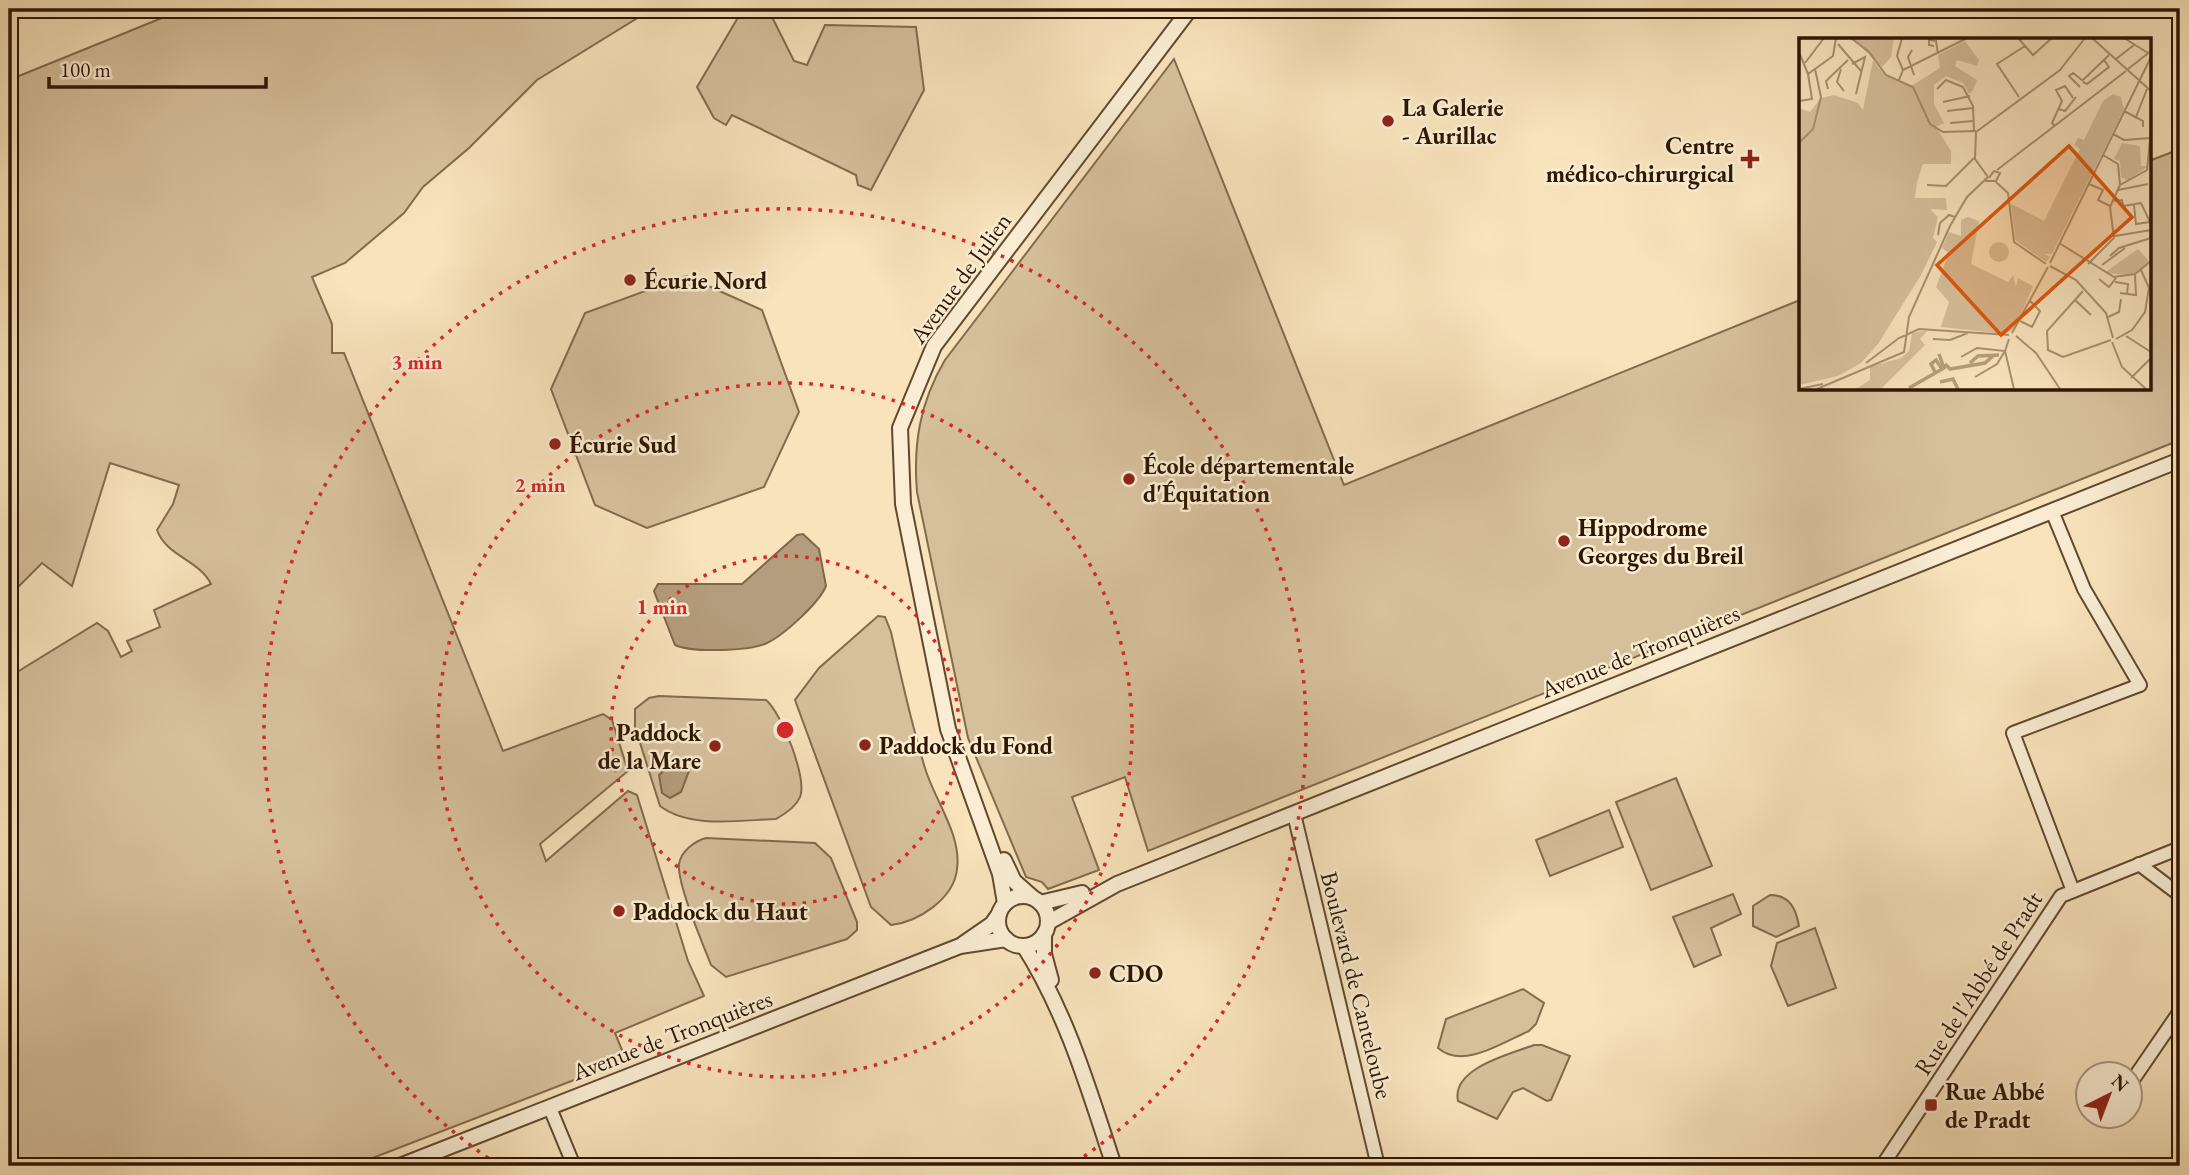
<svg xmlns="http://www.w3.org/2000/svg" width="2189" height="1175" font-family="'EB Garamond',serif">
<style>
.green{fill:#d6c09c;stroke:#826b4e;stroke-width:2}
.water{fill:#b49d7c;stroke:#7f674a;stroke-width:2}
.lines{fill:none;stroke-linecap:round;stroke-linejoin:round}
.minor-casing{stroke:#61492f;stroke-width:16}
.tertiary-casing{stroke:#61492f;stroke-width:18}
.minor{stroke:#faedd3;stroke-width:12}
.tertiary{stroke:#faedd3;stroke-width:14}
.ring{fill:none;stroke:#d62828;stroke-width:3.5;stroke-dasharray:3.5 7}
.poi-dot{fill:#8f2418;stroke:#faedd3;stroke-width:2.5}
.labels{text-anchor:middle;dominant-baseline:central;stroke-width:5;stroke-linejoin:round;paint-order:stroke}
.poi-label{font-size:24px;font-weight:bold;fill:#2f1600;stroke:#faedd3;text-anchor:start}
.street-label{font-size:24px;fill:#2f1600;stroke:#faedd3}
.inset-river{fill:none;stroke:#b49d7c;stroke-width:3.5}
.inset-road{fill:none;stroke:#a89171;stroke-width:2}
.view{fill:#df560b;fill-opacity:0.15;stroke:#df560b;stroke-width:3.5}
.inset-edge{fill:none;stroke:#2f1600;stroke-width:3.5}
.centre{fill:#d62828;stroke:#faedd3;stroke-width:3.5}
.ring-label{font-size:21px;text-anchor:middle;font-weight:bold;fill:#d62828;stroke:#faedd3;stroke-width:5;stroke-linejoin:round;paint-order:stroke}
</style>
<rect width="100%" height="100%" fill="#f8e3bc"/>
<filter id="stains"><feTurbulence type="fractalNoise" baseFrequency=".00286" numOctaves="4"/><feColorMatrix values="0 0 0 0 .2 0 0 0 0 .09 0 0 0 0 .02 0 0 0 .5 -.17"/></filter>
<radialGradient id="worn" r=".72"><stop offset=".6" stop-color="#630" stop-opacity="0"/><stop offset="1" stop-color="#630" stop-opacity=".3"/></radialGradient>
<g class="green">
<path d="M184,9H652L537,80L469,148L423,187L404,213L345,263L312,277L332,324V353H344L503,751L603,714L612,720L628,771L540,844L546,861L628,791L637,795L688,961L704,996L615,1033L626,1060L352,1166H24L9,1149V677L97,623L108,631L121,657L132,651L127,641L160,627L154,610L211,584C199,560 166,556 157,530L173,504L179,485L110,463L72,586L42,563L9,596V80Z"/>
<path d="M743,9H768L794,61L807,65L825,25L916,27L924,90L871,190L858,185L856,175L732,115L726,125L714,118L697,87Z"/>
<path d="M843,9H951L940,14Z"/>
<path d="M1174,59L1344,485L1800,300V388H2149V161L2180,149V440L1148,851L1125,777L1072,797L1099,870L1048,889L1042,882L1026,877L968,738L917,492C913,444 920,402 945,360Z"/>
<path d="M686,276L762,310L799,412L764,487L647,528L595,505L551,389L585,313Z"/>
<path d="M878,616L885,617L891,632C901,677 911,723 925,768C934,799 962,835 957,869C954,899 918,922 891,925L871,907L795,700L819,668Z"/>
<path d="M659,696L766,700C781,712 808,779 800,797C796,807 785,814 776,819C741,820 690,829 660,806L635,727V709L649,698Z"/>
<path d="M1676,778L1712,866L1651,890L1616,802Z"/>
<path d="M1609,810L1623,847L1550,876L1536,840Z"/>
<path d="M706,838L815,843L831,858L857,922V930L847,939L726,977L711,965C703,944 677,884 679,864C681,851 695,841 706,838Z"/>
<path d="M1733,894L1741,914L1711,928L1721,955L1694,967L1673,917Z"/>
<path d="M1770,895C1790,895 1796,909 1799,926L1776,937L1753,926V906Z"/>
<path d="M1815,928L1836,988L1788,1006L1771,966L1777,943Z"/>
<path d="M1523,989L1544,1003L1536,1024L1529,1031C1503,1042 1463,1070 1438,1048L1446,1019Z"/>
<path d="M1534,1045H1542L1570,1056L1551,1100L1547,1101L1523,1088L1513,1092L1497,1119L1458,1101C1451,1068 1511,1054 1534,1045Z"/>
</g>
<g class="water">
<path d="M803,534L819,549L826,586C819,603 784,635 767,643C749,651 693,653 675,645L654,591L658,584H742L797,535Z"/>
<path d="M679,758L690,759L692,763L681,792L670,798L662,793L659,775Z"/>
</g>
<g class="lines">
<defs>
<g id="minor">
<path d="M2052,511L2084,589L2140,685L2013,733L2073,891"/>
<path d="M1294,814L1378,1166"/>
<path d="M2139,864L2180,895"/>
<path d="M2130,1084L2180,1011"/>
<path d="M550,1108L574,1166"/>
<path d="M1882,1166L2061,896L2180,848"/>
</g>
<g id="tertiary">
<path d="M1004,860L1014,881L1032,897"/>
<circle cx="1023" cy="921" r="25"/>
<path d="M1005,903L1000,874L948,729L903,504L900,428L934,346L1190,9"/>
<path d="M1040,903L1082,893"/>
<path d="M1049,922L1117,884L2180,460"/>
<path d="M1044,934V954L1051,980"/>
<path d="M963,944L992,924L999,914"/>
<path d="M1024,946C1067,1014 1089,1090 1114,1166"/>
<path d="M400,1166L960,946L1006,939"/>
</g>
</defs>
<use href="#minor" class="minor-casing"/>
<use href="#tertiary" class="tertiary-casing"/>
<use href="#minor" class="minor"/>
<use href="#tertiary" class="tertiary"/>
</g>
<g class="ring">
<circle cx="785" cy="730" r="174"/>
<circle cx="785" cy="730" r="347"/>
<path d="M497 1164A521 521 0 1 1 1073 1164"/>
</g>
<g class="poi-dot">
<circle cx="1388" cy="121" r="7"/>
<path d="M1746.5 148.5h7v7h7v7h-7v7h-7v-7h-7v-7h7z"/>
<circle cx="630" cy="280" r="7"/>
<circle cx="555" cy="444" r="7"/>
<circle cx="1129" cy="479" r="7"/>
<circle cx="1564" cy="541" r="7"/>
<circle cx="865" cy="745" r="7"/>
<circle cx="715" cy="746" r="7"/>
<circle cx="619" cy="911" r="7"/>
<circle cx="1095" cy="973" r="7"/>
<rect x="1924" y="1098" width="14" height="14" rx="3.5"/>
</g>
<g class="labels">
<g class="poi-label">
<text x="1402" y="107">La Galerie<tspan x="1402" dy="28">- Aurillac</tspan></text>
<text x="1734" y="145" text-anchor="end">Centre<tspan x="1734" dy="28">médico-chirurgical</tspan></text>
<text x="644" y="280">Écurie Nord</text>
<text x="569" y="444">Écurie Sud</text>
<text x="1143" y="465">École départementale<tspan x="1143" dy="28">d'Équitation</tspan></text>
<text x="1578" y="527">Hippodrome<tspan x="1578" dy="28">Georges du Breil</tspan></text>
<text x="701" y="732" text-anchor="end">Paddock<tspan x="701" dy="28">de la Mare</tspan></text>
<text x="879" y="745">Paddock du Fond</text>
<text x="633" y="911">Paddock du Haut</text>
<text x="1109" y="973">CDO</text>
<text x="1945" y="1091">Rue Abbé<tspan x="1945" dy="28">de Pradt</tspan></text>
</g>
<g class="street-label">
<text transform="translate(960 278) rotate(-54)">Avenue de Julien</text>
<text transform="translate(1640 651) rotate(-22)">Avenue de Tronquières</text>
<text transform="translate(1978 983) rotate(-57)">Rue de l'Abbé de Pradt</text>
<text transform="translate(1357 985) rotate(76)">Boulevard de Canteloube</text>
<text transform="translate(672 1035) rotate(-21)">Avenue de Tronquières</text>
</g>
</g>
<g transform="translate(1799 38)">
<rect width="352" height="352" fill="#f8e3bc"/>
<path d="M53,0H95L92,19L83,29ZM166,3L180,22L178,28L158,22L156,28L178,42L174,52L170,56L164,45L147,38L135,47V66L145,85L137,89L152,113V126H124L118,144L116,160H147L148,172L131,171L139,179L134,200L138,204L122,237L79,306L62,325L39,338L0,347V70L11,74L22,60L35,57L59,65L64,72L74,22L83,34L112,48L141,30L139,17ZM314,56L322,59L325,71L253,216H246L251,219L247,224L216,202L212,166L245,183L281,111L275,107L279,100L285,102L304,63ZM323,105L341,108L342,128H349L329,142L322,139L321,123L315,121ZM169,179L180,183L172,226L209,244L214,237L217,249L219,240L234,248L216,290L206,296L142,289L150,264L137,249L150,215L143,210L150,194L162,198V182ZM190 214a10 10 0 1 1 20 0a10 10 0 1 1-20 0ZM339,211L350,223L339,233L331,237L305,235ZM129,292L121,301L126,307L82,351H57L71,342V329L102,320L110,313L113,295Z" fill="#d6c09c"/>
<path class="inset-river" d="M171,325L179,318L200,317M146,326L151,331L186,325L195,317M136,334L132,326L137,322L143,331M141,344L154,341L159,351M110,350L145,330L140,316"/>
<path class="inset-road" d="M52,0L70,14L87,37L114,49L131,86L144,94L177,93M103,0L98,18L104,32M219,0L234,17L253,0M293,0L352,53M325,0L349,15M39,6L62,33M135,8L130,7V2L137,3L139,16M113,12L109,19L115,37M0,14L9,36L34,18L37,0M317,21L335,7M6,25L25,0M53,26L66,19L57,56M42,31L38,44L45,53M329,31L352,13M100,42L104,32L168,0M283,43L310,17M284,44L288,46L310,29L305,22M281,49L270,38L274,35L283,42M29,51L27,43L49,22M138,51L147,42L164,49L174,68L175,92M220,59L198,26L226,8M0,63L13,61L9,36M144,64L171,58M260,71L266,73L277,59M148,73L174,70M325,73L344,83V89M337,79L348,51M151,85L174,83M256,88L253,85L263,63L257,52L266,48L274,60M314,96L325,102L352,100M0,105L14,91L22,59L16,31M198,132L327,33M189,139L176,121L177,94L261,32L286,0M186,143H197L201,135L195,133L190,140M197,144L209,155L215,204L247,226M290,146L304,152L299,162L311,168M128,147L147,148L175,120M321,147L348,132L352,91M319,152L349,146M315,163L323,162L324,168L342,165L352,186M335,167L337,186L351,184M139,197L141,185L150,177L156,179M316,198L352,192M260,205L315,239L336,236L352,223M311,218L320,210L352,200M251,225L352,19M289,226L315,200L311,169L321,147L319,126L304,117M303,227L326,210M251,228L277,242L307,275L314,300M300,241L310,249L317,240M316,244L329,246L328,256M284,253L248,293L249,312L264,319L312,302M321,255L337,257L336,236M276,262L292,277M309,279L320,274L322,261M221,283L233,289L241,273L231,263M213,295L249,229M217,298L237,315L261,351M327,298L352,314M134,301L151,302L169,295M210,301L206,313L215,351M317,301L333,292L346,274L350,250L342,232M313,304L323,329L347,351M162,319L178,310L206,313L198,326L176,339M67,325L100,300L120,291L210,297M332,340L352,320M0,351L24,346M18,351L105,314L110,279L151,188L168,159L189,139"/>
<path class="view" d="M270,108L333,179L202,297L138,227Z"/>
<rect width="352" height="352" class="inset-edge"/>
</g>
<circle cx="785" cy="730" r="10" class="centre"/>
<g class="ring-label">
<text x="417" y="369">3 min</text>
<text x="540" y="492">2 min</text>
<text x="662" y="614">1 min</text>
</g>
<rect width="2189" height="1175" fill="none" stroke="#f8e3bc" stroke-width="35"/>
<rect x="10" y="10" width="2168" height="1154" fill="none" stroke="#2f1600" stroke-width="3.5"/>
<rect x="18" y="18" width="2154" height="1140" fill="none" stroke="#2f1600" stroke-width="2"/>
<g transform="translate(2109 1095) rotate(42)"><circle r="33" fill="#faedd3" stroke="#a9977f" stroke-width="2"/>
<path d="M0-5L12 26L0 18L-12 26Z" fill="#8f2418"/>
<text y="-10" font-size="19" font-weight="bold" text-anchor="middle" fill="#2f1600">N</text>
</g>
<path d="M49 77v10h217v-10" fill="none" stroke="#2f1600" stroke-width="3.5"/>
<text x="60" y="77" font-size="21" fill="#2f1600" stroke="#faedd3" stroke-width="5" paint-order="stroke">100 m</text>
<rect width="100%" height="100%" filter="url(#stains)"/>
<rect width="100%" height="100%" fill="url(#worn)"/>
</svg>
